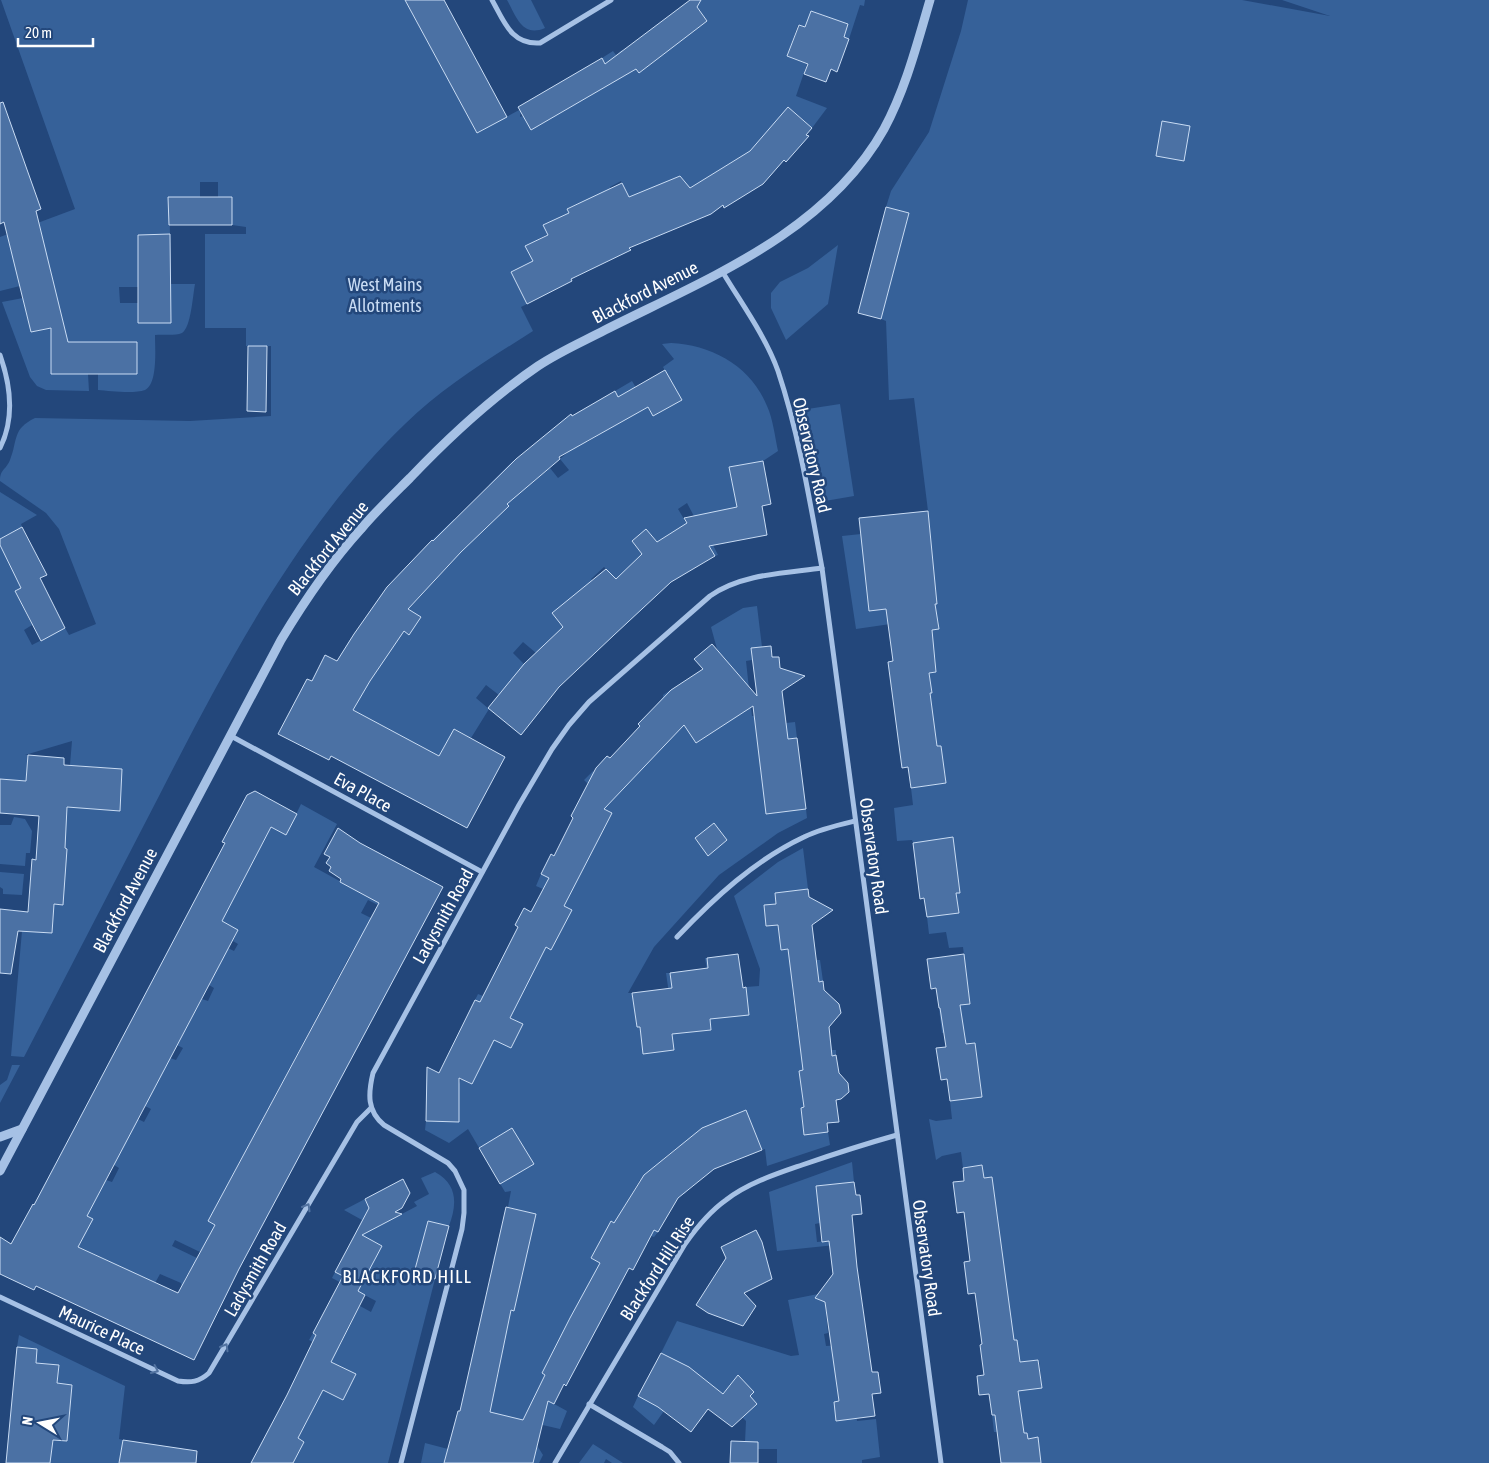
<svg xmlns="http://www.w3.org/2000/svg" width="1489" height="1463" font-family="'Asap Condensed',sans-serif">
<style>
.green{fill:#366199;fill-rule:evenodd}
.building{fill:#4b71a4;stroke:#c9dcf4}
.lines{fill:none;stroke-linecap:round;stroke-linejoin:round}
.minor{stroke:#a6c1e5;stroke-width:5}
.tertiary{stroke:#a6c1e5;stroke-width:9}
.oneway{stroke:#5172a0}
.labels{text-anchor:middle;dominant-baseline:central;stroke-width:5;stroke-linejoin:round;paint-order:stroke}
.park-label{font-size:18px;fill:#c9dcf4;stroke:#23477b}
.street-label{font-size:18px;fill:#fff;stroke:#23477b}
.neighbourhood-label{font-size:19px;letter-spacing:1px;fill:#fff;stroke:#23477b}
</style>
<rect width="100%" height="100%" fill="#23477b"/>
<g class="green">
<path d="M1,0H405L477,133L521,109L520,117L615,80L602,58L613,51L616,55L622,50L639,72L707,21L692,0H865L864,6L860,5L849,39L844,37L848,24L812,11L805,27L798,25L787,56L807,64L796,96L827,108L812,128L788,107L762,150L740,157L690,188L634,207L621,181L610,187L616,201L592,229L579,203L567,209L572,221L526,246L533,261L511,272L527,304L521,307L533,331C489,359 443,387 405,424C299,526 226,665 159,796C114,883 69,970 24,1057L11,1056L22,931L52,933L54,904L62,905L67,849L65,848L66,807L120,810L122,769L70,765L72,741L25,755H28L26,781L0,779V545L22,588L15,591L32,625L24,630L32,645L65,628L69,635L96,624L59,529L46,513L0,481C0,469 6,470 10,460C18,440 12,429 35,418L190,421L271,416V346H246V328H205V234H246V227L232,225V197H218V182H200V197H169L170,234L138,235V287H119L120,303H139V323H171V284H195C193,294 191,328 182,333C175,336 163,334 155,335C155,348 158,384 145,390C134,394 110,391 98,390V374H137V342H51V374H88L89,391L46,390L37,386L30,377L2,302L23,298L31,332L63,324L20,286L0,291V237L75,209Z"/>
<path d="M507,0H531L545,28C522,38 516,16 507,0Z"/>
<path d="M968,0H1242L1330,16L1282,0H1489V1463H1041L1038,1438L1028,1439L1027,1433L997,1436V1432H994L992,1415L1021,1412L1018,1391L1042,1387L1039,1360L1020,1362L1009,1341L972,1242H967L966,1234L999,1230L992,1177L984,1178L982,1165L963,1168L961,1152L942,1156L936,1160L929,1119L936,1121L952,1119L950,1101L982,1097L975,1043L966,1044L964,1030L942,1033L939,1008L970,1004L963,947L949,948L946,932L929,934L927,917L959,913L956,893L960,892L953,838L913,843L912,840L897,841L894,808L913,805L911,788L946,783L945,773L941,774L943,762L941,746H937L933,716L896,721L895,716L900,715L898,698L932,693L929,673L936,671L935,656H930L927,631L939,629L938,619H925L856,629L842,536L861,534L911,606L937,604L928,511L914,398L889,400L886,321L881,319L909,213L886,207L891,191L929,132L961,31Z"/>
<path d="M838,245L828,304L786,340L771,308V293L780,282L808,268Z"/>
<path d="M671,343C712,345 751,366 767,406C773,419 775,437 778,451L763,461L729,467L740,507L726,542L713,545L718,555L715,556L687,503L678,509L687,524L657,542L646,529L632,541L642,554L616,579L604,567L591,579L602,591L552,613L563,627L536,653L523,642L513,653L525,665L499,695L486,685L476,698L489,709L471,738L455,729L439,756L355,711L343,710L359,699L370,680L337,661L351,638L396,626L409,634L420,618L402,604L419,597L453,561L432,540L454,519L474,539L508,506L489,485L513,461L532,483L550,468L558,478L569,470L560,459L568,452L550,431L561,423L587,442L629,417L615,391L632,381L653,416L681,400L663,367L674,359L662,344Z"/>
<path d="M840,404L854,496L825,501L801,410Z"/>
<path d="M0,492L37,515L21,524L22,527L0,539Z"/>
<path d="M757,606L762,647L751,648L752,660L746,661L752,716L785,713L786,723L795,722L797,738L758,743L767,814L806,809L807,818L778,833L719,875L654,947L628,993H632L637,1027H640L644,1054L674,1050L671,1023L673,1022L666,973H670L674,1007L677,1006L681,1033L711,1030L708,1003L712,1002L705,958H707L711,991L718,1018L746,987L759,986L760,969L734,896L778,862L803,848L808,889L775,893L776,904L764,906L766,926L778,925L781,950L815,946L816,960H820L823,981L792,985L798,1035L829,1031L832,1050H836V1055L809,1059L811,1069L799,1071L804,1107L801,1108L804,1135L828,1132L830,1145L767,1166L765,1149L762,1150L746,1110C714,1123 690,1137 663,1159L688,1190L684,1194L670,1183H645L640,1180L622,1210L658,1232L654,1237L651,1236L648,1241L611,1222L591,1258L606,1266L576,1310L600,1323L598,1327L570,1318L542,1373L545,1375L536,1394L567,1411L560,1429L521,1420L543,1455L539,1463H421L425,1443L448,1449L496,1414L490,1412L500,1366L471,1360L473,1353L500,1360L509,1320L481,1313L484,1304L514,1311L524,1267L493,1260L495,1253L498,1254L536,1214L508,1207L511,1191L505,1192L468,1129L449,1143L425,1130L426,1121L459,1122V1084L461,1079L472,1084L493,1039L511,1048L523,1024L475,1000L478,994L483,996L489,984L519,1000L538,962L508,947L519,933L551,950L571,910L540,894L543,889L536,886L541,874L572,890L612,813L581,796L588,784L584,780L593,771L617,795L679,730L655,707L663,697V695L670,690L680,707L674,711L696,743L728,722L725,660L717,649L711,627L743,608ZM714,823L727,840L708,855L695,839Z"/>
<path d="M301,804L337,824L314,867L378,902L386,909L368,900L361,913L379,922L370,939L362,935L350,955L208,1221L215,1225L200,1252L175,1240L172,1246L197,1258L184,1281L191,1290L182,1287L181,1283L160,1274L155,1283L71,1243L106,1180L112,1182L119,1168L114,1165L138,1119L144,1122L151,1109L145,1106L170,1058L176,1060L183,1048L177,1045L202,999L208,1001L214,988L209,985L228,948L234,951L238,944L233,941L238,930L222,921L271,827L286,835Z"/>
<path d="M14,817L25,819L32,831L30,853H26L25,866L0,864V825H11Z"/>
<path d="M0,872L24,874L22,895L3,894V889L0,887Z"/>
<path d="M12,1065H20L0,1103V1085L7,1080Z"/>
<path d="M852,1162L854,1182L817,1186L820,1223L815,1224L817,1242L854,1238L855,1243L777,1251L769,1192Z"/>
<path d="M435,1172C458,1185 457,1204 449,1226L428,1221L414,1273L435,1279L388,1463H293L304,1442L298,1438L314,1408L320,1389L343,1400L355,1374L308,1351L313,1342L309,1340L313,1333L339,1347L360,1306L371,1312L376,1301L332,1278L335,1272L361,1285L382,1246L356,1232L362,1220L344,1210L365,1199L379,1226L417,1206L414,1202L429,1194L421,1178Z"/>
<path d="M818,1294L820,1300L825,1302L828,1333L824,1334L826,1346L869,1343V1348L850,1350L834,1363L839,1401L856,1413L857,1421L876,1419L880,1457L862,1460V1463H777V1449H758L745,1442L746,1421L742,1417L750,1396L754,1392L738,1375L723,1394L701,1377L664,1411L654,1425L633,1407L638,1396L685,1366L661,1353L677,1321L791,1356L799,1355L788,1300Z"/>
<path d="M19,1335L125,1386L119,1439L123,1440L119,1463H50L53,1440L67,1441L72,1385L57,1383L59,1365L36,1363L17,1347Z"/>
<path d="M593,1444L623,1463H612L606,1459L604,1463H579Z"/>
</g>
<g class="building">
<path d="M405,0H444L507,117L477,133Z"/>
<path d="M690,0H701L697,7L707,21L639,73L636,69L531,130L518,107L602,58L605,64Z"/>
<path d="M811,11L848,24L844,37L849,39L837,72L831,69L826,82L804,74L808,64L787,56L799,25L805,27Z"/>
<path d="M3,102L41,209L36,211L68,342H137V374H51V328L31,332L4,222L0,224V103Z"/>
<path d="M788,107L812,128L806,135L809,136L786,162L784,160L763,184L724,208L723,205L711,214L629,248L631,250L571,279L572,281L527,304L511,272L533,261L525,246L548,235L543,225L569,213L567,209L622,183L629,197L680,176L690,188L750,151Z"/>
<path d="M1162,121L1190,126L1184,161L1156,156Z"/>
<path d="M168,197H232V225H169Z"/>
<path d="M886,207L909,213L881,319L858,313Z"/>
<path d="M170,234L171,323H138V235Z"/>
<path d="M248,346H267L266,412L247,411Z"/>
<path d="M665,370L682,400L653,416L648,407L559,457L560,459L507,504L509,506L461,552L408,609L421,617L409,635L404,631L370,681L353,710L439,756L454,729L505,757L467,828L331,756L329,760L278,734L307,679L312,681L325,655L337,661L354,634L387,587L432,540L433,541L516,459L571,414L572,416L615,391L618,397Z"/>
<path d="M763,461L771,504L762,506L767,535L709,546L715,556L671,582L614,635L559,687L521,735L488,708L524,664L563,627L552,613L606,569L616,579L642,554L632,541L646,529L657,542L687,523L684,518L737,507L729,467Z"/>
<path d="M928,511L937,604H935L939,629L932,630L936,672L929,673L932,693H930L937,746H941L946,783L911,788L908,767L902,768L888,662L893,661L886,609L869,611L859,518Z"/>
<path d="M22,527L47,575L40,578L65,628L41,641L15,591L21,588L0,545V539Z"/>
<path d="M712,644L757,696L751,648L771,646L772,657H779L780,668L805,676L782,691L788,739L797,738L806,809L766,814L753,706L696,743L684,725L604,809L612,813L564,906L572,910L551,950L546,947L510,1018L523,1024L511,1048L494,1040L472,1084L459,1078V1122L426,1121L427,1067L439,1073L475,1000L480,1002L518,927L515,925L524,908L531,912L549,878L541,874L551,854L554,856L573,818L571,816L596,768L607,756L610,758L626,741L640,726L638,724L671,690L703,669L694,659Z"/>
<path d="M28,755L64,758V765L122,769L120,811L67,807L65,848L67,849L63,905L54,904L52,933L18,931L11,974L0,973V909L28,912L32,859L36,860L39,816L0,813V779L26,781Z"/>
<path d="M255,791L297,814L286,835L271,827L222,921L238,930L87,1216L93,1219L78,1247L178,1293L215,1225L208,1221L379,903L340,882L341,879L329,871L331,867L326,863L330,857L324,854L338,828L360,843L443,887L239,1269L194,1360L36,1286L34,1290L0,1274V1237L11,1244L33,1204L34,1205L225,843L222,842L247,795Z"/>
<path d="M714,823L727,840L708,856L695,838Z"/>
<path d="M953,837L960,893H956L959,913L927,917L924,898L920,899L913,843Z"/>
<path d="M808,889L809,897L833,910L812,925L819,982L823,981L824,990L839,1004L841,1013L829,1027L832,1056L836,1055L839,1073L848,1083L849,1092L841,1099L836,1100L839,1122L827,1123L828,1132L804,1135L801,1108L804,1107L799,1071L803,1070L788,949L781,950L778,925L766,926L764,905L776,904L775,893Z"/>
<path d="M738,954L743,988L746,987L749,1015L710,1019L711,1030L672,1034L674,1050L643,1054L640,1027H637L632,993L672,988L670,973L708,968L707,958Z"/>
<path d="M964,954L970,1004L960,1005L966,1044L975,1043L982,1097L950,1101L947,1079L941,1080L936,1048L946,1047L940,1008H939L936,988L931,989L927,959Z"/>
<path d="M746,1110L762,1150L714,1169L678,1198L658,1232L654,1230L633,1270L629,1268L566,1386L564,1384L554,1404L548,1401L533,1463H444L458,1411H460L506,1207L536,1214L514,1311L511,1310L490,1412L523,1420L545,1375L542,1373L570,1318L600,1263L591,1258L611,1221L614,1223L644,1175L702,1128Z"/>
<path d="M512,1128L534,1164L500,1184L479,1148Z"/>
<path d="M982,1165L984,1178L992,1177L1014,1340H1017L1020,1362L1038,1360L1042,1388L1018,1391L1024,1433H1027L1028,1439L1038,1437L1041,1463H1001L995,1415H992L989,1394L979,1395L977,1376L984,1375L980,1345L982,1344L975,1293L968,1294L964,1262L970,1261L964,1212L957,1213L953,1182L964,1181L963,1168Z"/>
<path d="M403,1179L410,1193L402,1208L395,1212L402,1214L362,1235L382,1246L358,1291L365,1295L331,1362L356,1374L343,1400L323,1390L298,1438L304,1442L293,1463H251L287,1395L316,1335L313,1333L343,1276L335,1272L369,1208L365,1199Z"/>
<path d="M854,1182L856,1195H860L862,1214L852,1215L857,1267L872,1372H878L881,1393L872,1394L875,1416L836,1421L834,1402L839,1401L825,1302L815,1298L833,1274L829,1241L822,1242L816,1186Z"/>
<path d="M428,1221L449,1226L435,1279L414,1273Z"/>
<path d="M756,1230L762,1242L772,1279L744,1293L756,1306L743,1326L708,1313L696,1305L726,1258L721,1247Z"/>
<path d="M17,1347L37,1349L36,1363L59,1365L57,1383L72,1385L67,1441L53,1440L50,1463H6Z"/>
<path d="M661,1353L689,1367L723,1394L738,1375L754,1392L750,1396L757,1404L732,1427L708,1409L691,1432L658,1407L638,1396Z"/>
<path d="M123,1440L197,1451L196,1463H119Z"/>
<path d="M731,1441L758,1442V1463H730Z"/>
</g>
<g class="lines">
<g class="minor">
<path d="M492,0C504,21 511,45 540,43L611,0"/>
<path d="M722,271C741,303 765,335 778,371C799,434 810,502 822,568L941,1463"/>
<path d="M0,355C11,386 15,418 0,448"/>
<path d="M231,736L482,872"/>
<path d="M677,937C714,898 755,860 804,837C820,829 838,825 855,821"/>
<path d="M0,1297L178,1381C191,1383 199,1382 209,1373L357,1122L371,1108"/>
<path d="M589,1404L662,1447L670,1452L679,1463"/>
<path d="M401,1463L462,1229L464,1213V1190L455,1171L448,1163L384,1125C367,1111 368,1094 373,1073L519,805L552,749L569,725L589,702L710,596C741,574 785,573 822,568"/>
<path d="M555,1463L685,1244C697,1227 709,1212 726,1200C748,1183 776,1174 802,1165C834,1154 865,1144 897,1135"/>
</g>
<g class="tertiary">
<path d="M0,1137L22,1129"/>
<path d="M0,1171L281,640C305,600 330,563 361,529C376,511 394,494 410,478C449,437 491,398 538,366C559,352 582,342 605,330C706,279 826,233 884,129C906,88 917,44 930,0"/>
</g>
</g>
<defs><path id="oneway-chevron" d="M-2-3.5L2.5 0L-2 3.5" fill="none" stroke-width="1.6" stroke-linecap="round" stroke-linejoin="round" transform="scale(1.25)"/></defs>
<g class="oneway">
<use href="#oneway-chevron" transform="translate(307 1207) rotate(-60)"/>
<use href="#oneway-chevron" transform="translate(225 1347) rotate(-60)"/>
<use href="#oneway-chevron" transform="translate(155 1370) rotate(25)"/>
</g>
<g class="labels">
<g class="park-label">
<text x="385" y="284">West Mains<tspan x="385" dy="21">Allotments</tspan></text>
</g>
<g class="street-label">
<text transform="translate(645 292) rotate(-27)">Blackford Avenue</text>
<text transform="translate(812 455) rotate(77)">Observatory Road</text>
<text transform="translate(328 548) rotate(-51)">Blackford Avenue</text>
<text transform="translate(363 792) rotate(29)">Eva Place</text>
<text transform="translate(874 856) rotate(82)">Observatory Road</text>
<text transform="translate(125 900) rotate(-62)">Blackford Avenue</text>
<text transform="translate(443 916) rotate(-61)">Ladysmith Road</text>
<text transform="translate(927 1258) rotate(82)">Observatory Road</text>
<text transform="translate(657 1268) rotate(-57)">Blackford Hill Rise</text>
<text transform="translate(255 1269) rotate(-60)">Ladysmith Road</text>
<text transform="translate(102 1330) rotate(25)">Maurice Place</text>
</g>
<g class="neighbourhood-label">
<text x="407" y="1276">BLACKFORD HILL</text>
</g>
</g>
<g transform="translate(40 1423) rotate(280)" stroke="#23477b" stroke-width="4" paint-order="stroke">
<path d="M0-4L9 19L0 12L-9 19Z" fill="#ffffff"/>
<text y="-8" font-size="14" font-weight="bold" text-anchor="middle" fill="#ffffff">N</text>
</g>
<path d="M18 38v8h75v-8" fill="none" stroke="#ffffff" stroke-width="2.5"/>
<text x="25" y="38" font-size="15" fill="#ffffff" stroke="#23477b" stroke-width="4" paint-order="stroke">20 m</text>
</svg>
